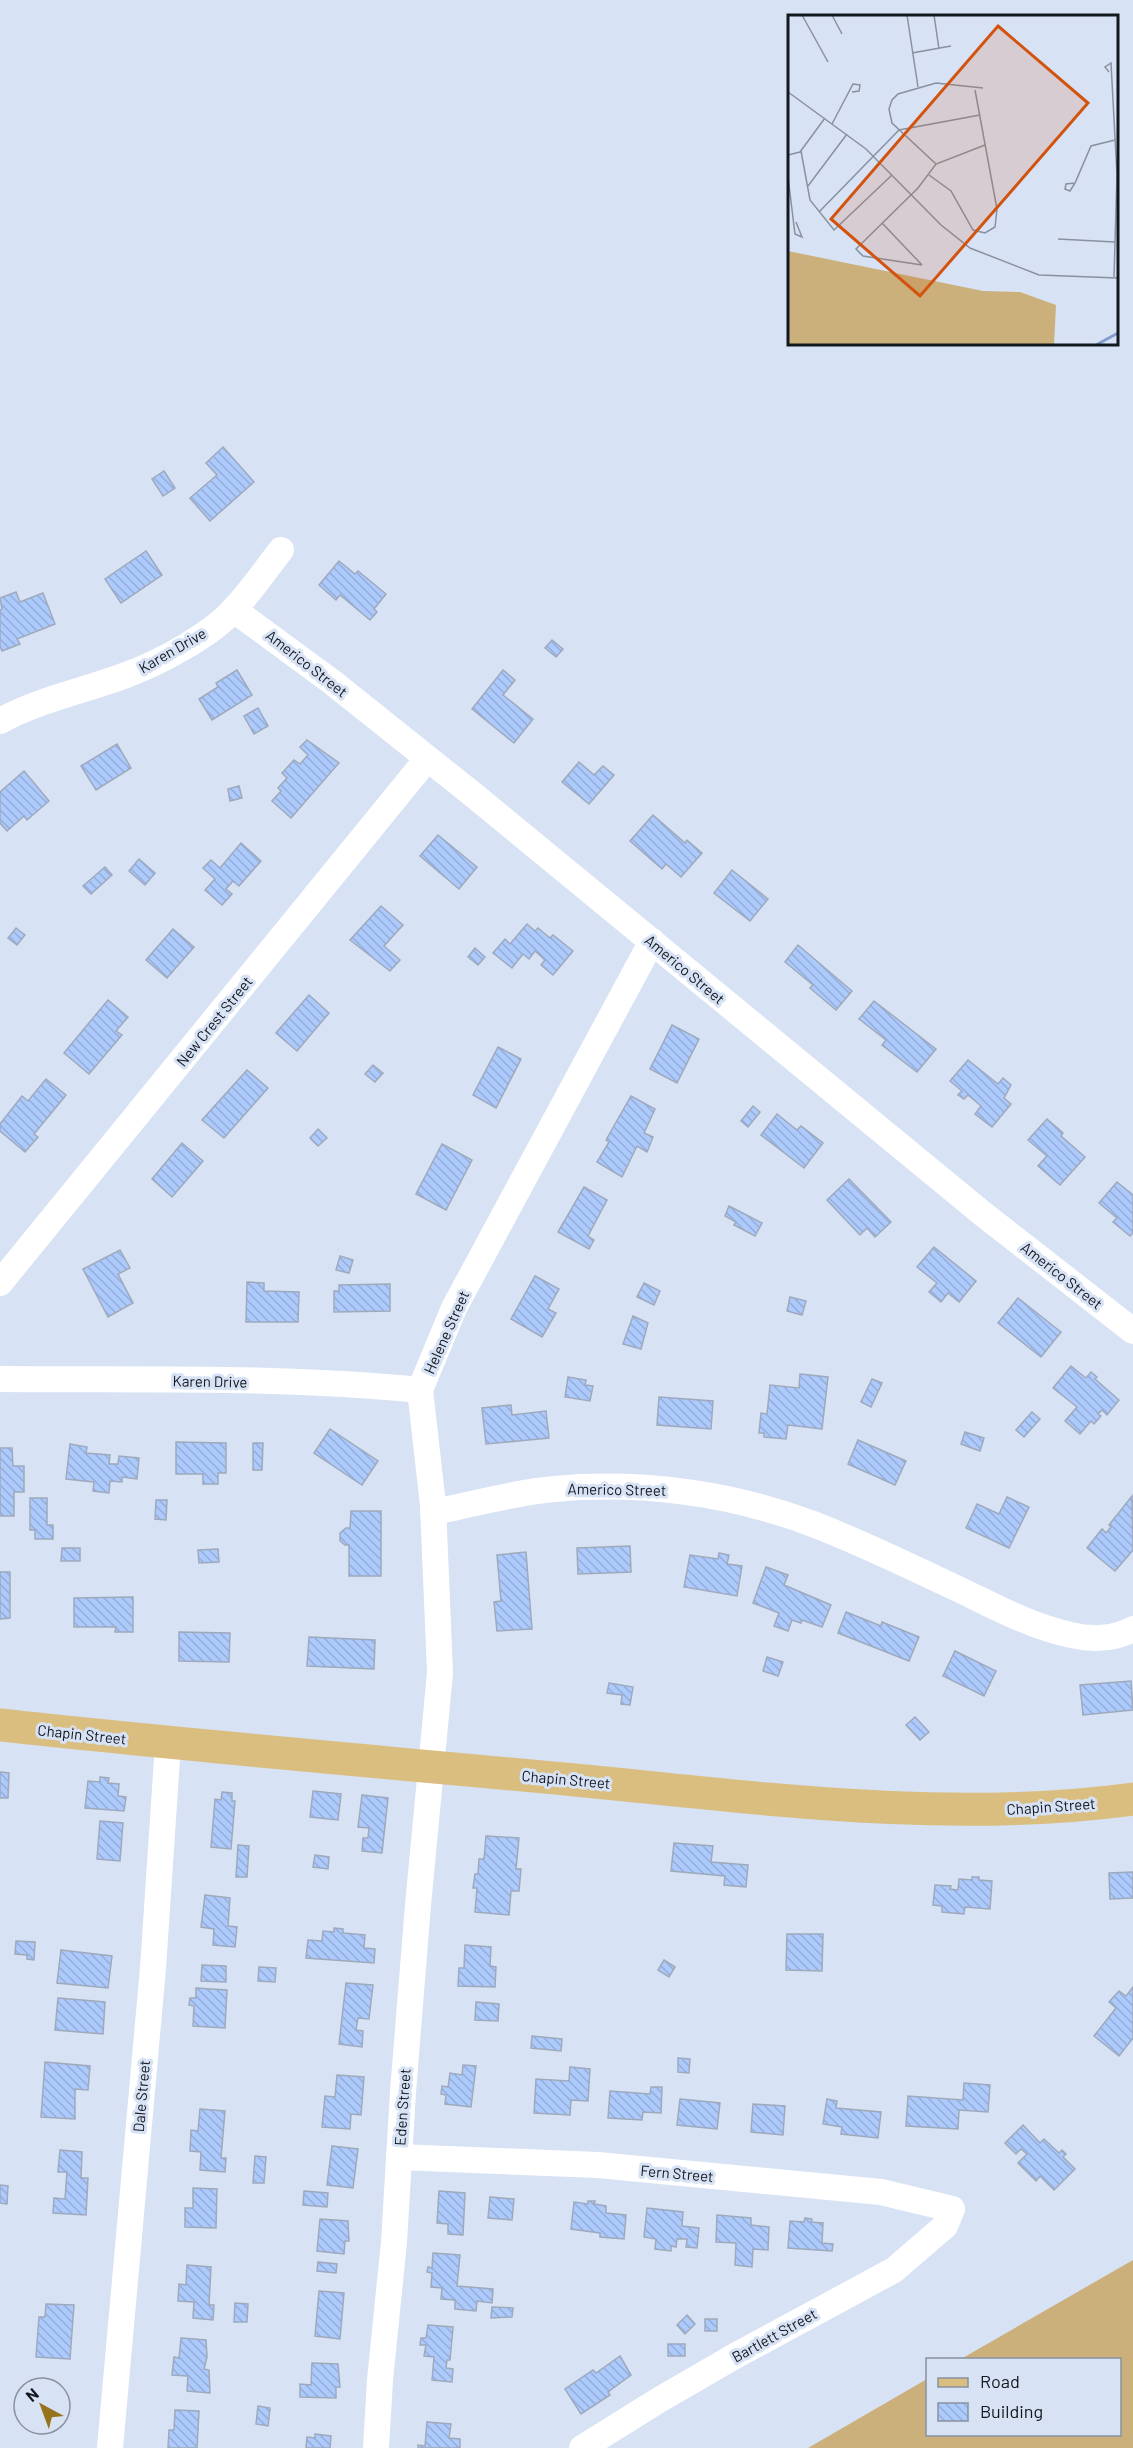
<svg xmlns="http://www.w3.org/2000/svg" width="1133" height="2448" font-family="Barlow,sans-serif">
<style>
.grass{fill:#cbb07b}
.building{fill:url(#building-back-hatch);stroke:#9fa9bc;stroke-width:1.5}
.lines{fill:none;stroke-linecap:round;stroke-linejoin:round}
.minor{stroke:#fff;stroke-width:26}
.major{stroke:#d9be80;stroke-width:33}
.labels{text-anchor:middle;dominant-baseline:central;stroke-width:6;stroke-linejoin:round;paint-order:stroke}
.street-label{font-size:15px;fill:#13171e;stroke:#d7e2f5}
.inset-river{fill:none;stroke:#839ece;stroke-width:3}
.inset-road{fill:none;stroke:#89919f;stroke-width:1.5}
.view{fill:#d3520e;fill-opacity:0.15;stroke:#d3520e;stroke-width:3}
.inset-edge{fill:none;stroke:#13171e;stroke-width:3}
</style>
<defs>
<pattern id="building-back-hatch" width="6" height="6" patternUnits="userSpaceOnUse" patternTransform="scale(1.5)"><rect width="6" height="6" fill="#adcafc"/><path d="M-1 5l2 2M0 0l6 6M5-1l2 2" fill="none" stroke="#94add8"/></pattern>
</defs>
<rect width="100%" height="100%" fill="#d7e2f5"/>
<path class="grass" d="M1133,2260V2448H808L927,2379L928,2434H1120V2360L961,2359Z"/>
<g class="building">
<path d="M223,447L254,482L210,521L190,498L217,475L206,463Z"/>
<path d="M164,471L175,488L163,496L152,479Z"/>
<path d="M146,551L162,575L121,603L105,579Z"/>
<path d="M339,561L355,574L358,571L386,594L374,609L377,612L370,620L340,595L336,600L319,585Z"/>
<path d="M16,592L20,602L43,593L55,624L17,639L20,644L2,651L0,646V610L2,609L0,598Z"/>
<path d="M552,640L563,649L556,657L545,648Z"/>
<path d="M237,670L252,695L212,720L199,699L218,687L216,683Z"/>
<path d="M503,670L515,680L503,695L533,719L514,743L472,709Z"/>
<path d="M258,708L268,726L254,734L244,716Z"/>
<path d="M307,740L339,763L291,818L272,801L281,791L278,788L287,778L282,773L294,760L300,764L308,755L300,747Z"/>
<path d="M117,744L131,768L96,790L81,766Z"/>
<path d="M579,762L594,775L603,766L614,775L589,804L562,782Z"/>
<path d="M24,771L49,801L27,820L24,816L7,831L0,823V792Z"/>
<path d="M239,786L242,798L230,801L228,789Z"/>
<path d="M653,815L685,843L687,840L702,853L681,877L666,864L662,869L630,841Z"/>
<path d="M438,835L477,867L459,889L420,856Z"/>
<path d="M241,843L261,861L239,886L233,881L226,889L232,894L222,905L205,890L215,879L203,868L211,860L220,868Z"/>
<path d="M139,859L155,873L145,885L129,871Z"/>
<path d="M105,867L112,875L91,894L83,886Z"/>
<path d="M732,870L768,899L750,921L714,893Z"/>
<path d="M381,906L403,925L384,946L400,960L390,971L350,940Z"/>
<path d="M527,924L535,931L538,928L550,938L553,935L573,951L553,975L541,965L545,960L535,951L529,959L523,954L512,968L493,953L505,939L510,944Z"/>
<path d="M16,928L25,935L17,945L8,938Z"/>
<path d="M173,929L194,947L167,978L146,960Z"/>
<path d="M798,945L852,991L836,1010L810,988L813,985L785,962Z"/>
<path d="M475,948L485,957L478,965L468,957Z"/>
<path d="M309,995L329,1013L297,1051L276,1033Z"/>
<path d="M108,1000L128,1017L116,1031L122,1035L89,1074L64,1053Z"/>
<path d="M874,1001L936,1049L917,1072L882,1045L886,1040L859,1019Z"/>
<path d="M672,1025L699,1039L677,1083L650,1069Z"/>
<path d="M498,1047L521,1059L496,1108L473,1095Z"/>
<path d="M968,1060L998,1084L1003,1078L1011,1085L1004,1098L1011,1104L992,1127L975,1114L981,1106L968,1095L964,1099L958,1095L962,1091L950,1081Z"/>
<path d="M373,1065L383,1073L375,1082L365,1074Z"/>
<path d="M247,1070L268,1088L224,1138L202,1120Z"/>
<path d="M46,1079L66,1095L34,1134L38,1137L25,1152L0,1131V1124L22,1096L28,1101Z"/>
<path d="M631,1096L655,1109L644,1133L653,1137L647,1152L637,1146L622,1177L597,1162L609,1142L606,1140Z"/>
<path d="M753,1106L760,1112L748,1127L741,1121Z"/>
<path d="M777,1114L797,1130L801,1126L823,1143L804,1168L761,1135Z"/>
<path d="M1047,1119L1063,1133L1061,1136L1085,1157L1060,1185L1038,1166L1047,1156L1028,1140Z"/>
<path d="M318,1129L327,1138L318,1146L310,1138Z"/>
<path d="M182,1143L203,1161L172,1197L152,1179Z"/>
<path d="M442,1144L472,1160L446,1210L416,1194Z"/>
<path d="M849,1179L891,1222L875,1237L867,1228L860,1235L827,1200Z"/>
<path d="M1117,1182L1133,1195V1233L1130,1236L1113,1222L1117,1218L1099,1203Z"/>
<path d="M584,1187L607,1200L588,1236L594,1240L589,1249L558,1232Z"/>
<path d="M729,1206L762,1223L755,1236L734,1225L736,1222L725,1216Z"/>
<path d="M934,1247L976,1281L959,1302L948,1293L941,1302L929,1292L937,1283L917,1267Z"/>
<path d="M120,1250L130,1268L118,1274L133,1303L108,1317L83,1269Z"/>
<path d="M340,1256L353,1260L349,1273L336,1270Z"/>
<path d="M535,1276L559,1289L548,1309L556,1313L542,1337L511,1319Z"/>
<path d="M247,1282L264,1283V1291L299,1292L298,1322H246Z"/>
<path d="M644,1283L660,1291L654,1305L637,1297Z"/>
<path d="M390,1284V1311L334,1312V1291H339V1285Z"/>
<path d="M790,1297L806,1301L802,1315L787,1311Z"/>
<path d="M1018,1298L1061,1332L1041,1357L998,1323Z"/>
<path d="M633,1316L648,1323L641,1349L623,1344Z"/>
<path d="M1071,1366L1086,1378L1091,1372L1097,1377L1095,1379L1119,1400L1107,1415L1102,1410L1098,1414L1101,1416L1094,1424L1091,1421L1080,1434L1065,1421L1077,1407L1053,1388Z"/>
<path d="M800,1374L828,1377L822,1429L788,1425L786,1439L764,1437V1433H759L761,1413L767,1414L770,1385L799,1388Z"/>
<path d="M568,1377L586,1380L585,1385L593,1386L590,1401L565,1397Z"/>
<path d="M872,1379L882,1383L871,1407L861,1402Z"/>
<path d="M659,1397L713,1401L711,1429L657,1425Z"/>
<path d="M511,1405L512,1415L546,1411L549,1438L486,1444L482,1408Z"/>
<path d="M1032,1412L1040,1419L1024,1437L1016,1430Z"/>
<path d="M330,1429L378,1461L362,1485L314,1453Z"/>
<path d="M965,1432L984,1438L980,1451L961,1444Z"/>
<path d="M858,1440L906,1461L895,1485L848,1464Z"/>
<path d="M176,1442L226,1443V1473H218V1484H203V1474H176Z"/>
<path d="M253,1443H263L262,1470H253Z"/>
<path d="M70,1444L87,1447L86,1453L110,1455L109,1464H118L119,1456L139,1458L137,1479L122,1477V1482L110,1481L109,1493L93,1491L94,1482L66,1479Z"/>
<path d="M0,1448H12L13,1466H24V1492H14V1516H0Z"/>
<path d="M1132,1496L1133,1550L1115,1571L1087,1548L1102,1529L1106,1533L1111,1527L1109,1525Z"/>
<path d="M1007,1497L1029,1507L1009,1548L966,1528L977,1504L999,1514Z"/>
<path d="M30,1498H47V1525H53V1539H35V1530H30Z"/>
<path d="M156,1500H167L166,1520L155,1519Z"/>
<path d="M351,1511H381V1576H349V1545H345L340,1541V1533L346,1528H350Z"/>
<path d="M630,1546L631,1572L578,1574L577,1548Z"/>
<path d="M62,1548H80V1561H61Z"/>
<path d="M218,1549L219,1562L199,1563L198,1550Z"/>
<path d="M526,1552L532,1629L497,1631L494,1602L501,1601L497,1555Z"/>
<path d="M719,1553L729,1555L727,1564L742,1566L737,1596L684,1587L690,1555L718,1559Z"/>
<path d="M766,1567L788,1575L784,1585L831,1605L822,1627L802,1620L801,1623L792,1620L788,1631L774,1626L779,1613L753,1603Z"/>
<path d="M0,1572H10V1618L0,1619Z"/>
<path d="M133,1597V1632H115L116,1627H74V1598Z"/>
<path d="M846,1612L881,1626L882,1622L919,1637L909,1661L838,1633Z"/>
<path d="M179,1632L230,1633L229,1662L179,1661Z"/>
<path d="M309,1637L375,1640L374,1669L307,1666Z"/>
<path d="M955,1651L996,1671L984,1696L943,1676Z"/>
<path d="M767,1657L783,1662L778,1676L763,1671Z"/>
<path d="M1131,1681L1133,1710L1083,1715L1080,1685Z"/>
<path d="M609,1683L633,1687L630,1705L621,1704L622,1695L607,1693Z"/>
<path d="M915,1717L929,1732L920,1740L906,1725Z"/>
<path d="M0,1772L9,1773L8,1798H0Z"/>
<path d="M100,1777L109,1778L108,1783L119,1784L118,1796L126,1797L124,1811L85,1808L88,1781L100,1782Z"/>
<path d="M313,1791L341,1794L338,1820L310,1817Z"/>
<path d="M222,1792L232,1793V1801H235L231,1849L211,1847L215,1799L221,1800Z"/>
<path d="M362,1795L388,1798L382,1853L362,1851L363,1838H368L369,1828L358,1827Z"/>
<path d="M100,1821L123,1823L120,1861L97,1859Z"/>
<path d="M486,1836L519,1838L516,1869H521L519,1891H511L509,1915L475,1912L477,1888H473L475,1874H478L479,1859H484Z"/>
<path d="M674,1843L713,1846L711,1862L748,1865L746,1887L724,1885L725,1876L671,1871Z"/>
<path d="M238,1845L249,1846L247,1877H236Z"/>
<path d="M315,1855L329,1857L328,1869L313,1867Z"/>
<path d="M1133,1872V1898L1110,1899L1109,1873Z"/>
<path d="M972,1877H979V1880L992,1881L990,1909L965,1907L964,1914L942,1912V1906L933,1905L935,1885L951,1886L950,1889L958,1890L959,1879L972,1880Z"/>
<path d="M205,1895L230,1898L228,1926L237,1927L235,1947L213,1945L214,1929L201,1927Z"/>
<path d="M334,1928L343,1929V1933L365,1935L364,1948L375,1949L374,1963L306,1958L308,1940L322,1941L323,1931L334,1932Z"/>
<path d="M787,1934H823L822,1971L786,1970Z"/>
<path d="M16,1941L35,1942L34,1960L27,1959V1955L15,1954Z"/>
<path d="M465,1945L491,1947L490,1966L496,1967L495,1987L458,1986L459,1968H464Z"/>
<path d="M61,1950L112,1956L108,1988L57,1983Z"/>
<path d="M664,1960L675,1967L669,1977L658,1970Z"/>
<path d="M202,1965L226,1966V1982L201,1981Z"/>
<path d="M259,1967L276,1968L275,1982L258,1981Z"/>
<path d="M346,1983L373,1985L369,2019L358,2018L356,2030L363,2031L362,2047L339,2044Z"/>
<path d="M1133,1987V2038L1119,2056L1094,2036L1116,2008L1109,2002L1119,1991L1126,1996Z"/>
<path d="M196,1988L227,1990L225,2028L193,2026L194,2006L189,2005L190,1998H196Z"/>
<path d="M58,1998L105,2002L103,2034L55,2030Z"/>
<path d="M476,2002L499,2004L498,2021L475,2020Z"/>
<path d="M532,2036L562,2039L561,2051L531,2048Z"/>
<path d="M678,2058L690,2059L689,2073L678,2072Z"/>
<path d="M45,2062L90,2066L88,2090L75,2089V2119L41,2117Z"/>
<path d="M463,2065L476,2066L471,2107L445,2104L446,2095L441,2094L442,2086L448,2087L450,2073L462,2075Z"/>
<path d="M570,2067L590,2069L588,2101L571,2100L570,2115L534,2113L536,2079L569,2081Z"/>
<path d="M337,2075L364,2077L361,2115L351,2114L350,2129L322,2127L325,2096L335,2097Z"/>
<path d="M964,2083L990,2085L988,2112L959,2110L958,2129L906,2126L908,2096L963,2100Z"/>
<path d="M651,2087H662L661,2113L643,2112L642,2120L608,2118L610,2091L650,2094Z"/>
<path d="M680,2099L720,2103L717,2129L677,2125Z"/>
<path d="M827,2099L837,2101L836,2108L881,2112L878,2138L841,2134L842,2127L823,2124Z"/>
<path d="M753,2104L785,2106L783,2135L751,2132Z"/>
<path d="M200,2109L225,2111L221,2158H226L225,2172L200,2170L201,2152L190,2151L191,2130L198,2131Z"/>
<path d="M1023,2125L1040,2143L1044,2139L1059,2153L1062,2150L1066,2154L1063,2157L1075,2169L1054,2190L1040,2176L1036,2181L1018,2163L1027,2154L1021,2149L1016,2154L1005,2143Z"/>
<path d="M332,2146L358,2149L353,2188L327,2185Z"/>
<path d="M60,2150L82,2152L81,2178H88L86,2215L53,2213L54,2198L65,2199L67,2172H58Z"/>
<path d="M255,2156L266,2157L264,2183H253Z"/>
<path d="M0,2185L8,2186L7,2204L0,2203Z"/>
<path d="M193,2188L217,2189L216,2228L185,2227V2208H193Z"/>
<path d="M304,2191L328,2193L327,2207L303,2205Z"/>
<path d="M439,2191L465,2193L463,2235L448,2234V2224L437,2223Z"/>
<path d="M490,2197L514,2199L512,2220L488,2218Z"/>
<path d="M588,2201H595L594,2204L606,2206V2213L626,2215L624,2239L600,2237V2233L571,2229L574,2202L588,2204Z"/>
<path d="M647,2208L683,2212L682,2226L699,2228L697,2248L686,2247L687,2239H677L676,2247L671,2246V2251L655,2249L656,2239L644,2237Z"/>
<path d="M717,2215L751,2218V2225L769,2227L768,2250L753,2249L752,2267L735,2265L736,2243L716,2242Z"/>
<path d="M805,2218L812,2219L811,2222L823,2223L822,2243L833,2244L832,2251L788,2248L790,2221L804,2222Z"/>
<path d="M320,2219L348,2221L349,2241H345L344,2254L317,2251Z"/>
<path d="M433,2253L460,2255L457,2286L493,2289L492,2303L477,2301L476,2311L455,2309V2300L441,2299L442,2288L431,2287L432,2273L427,2272L428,2267L432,2268Z"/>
<path d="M318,2262L337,2264L336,2273L317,2271Z"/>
<path d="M187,2265L211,2267L209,2305H214L213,2320L193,2318L194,2302L178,2301L179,2284L186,2285Z"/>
<path d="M319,2291L344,2293L340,2339L315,2336Z"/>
<path d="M235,2303L248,2304L247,2322H234Z"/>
<path d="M46,2304L74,2305L70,2359L36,2357L39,2317H45Z"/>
<path d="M492,2307L513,2308L512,2317L491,2318Z"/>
<path d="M687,2315L695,2324L685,2334L677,2325Z"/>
<rect x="705" y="2319" width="12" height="12"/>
<path d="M428,2325L453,2327L450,2360H447L446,2368L453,2369L452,2382L432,2380L434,2357L424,2356L426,2345H420L421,2338H426Z"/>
<path d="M181,2338L206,2340L207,2357L204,2369L209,2370L210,2393L187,2391L188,2376L172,2375L174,2357L179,2358Z"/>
<rect x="668" y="2344" width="17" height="12"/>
<path d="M620,2356L631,2375L608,2392L610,2395L581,2414L565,2389L593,2370L596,2373Z"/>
<path d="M312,2363L338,2364L340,2387H336V2398L300,2397V2384L311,2385Z"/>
<path d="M258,2406L270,2408L268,2426L256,2424Z"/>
<path d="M175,2410L199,2411L197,2448H168L169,2430H174Z"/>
<path d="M427,2422L451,2424L449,2438L460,2439V2448H418V2445L425,2446Z"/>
<path d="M315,2434L331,2436L330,2448H306L307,2437L315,2438Z"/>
</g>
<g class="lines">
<g class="minor">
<path d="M234,610L332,682L476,797L983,1214L1133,1331"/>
<path d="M0,721C40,699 84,691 126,675C159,663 212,635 235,608C252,590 266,569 281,550"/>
<path d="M0,1283L427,759"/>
<path d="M0,1379C140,1380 281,1376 420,1390"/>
<path d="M433,1512C472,1505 515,1492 554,1489C641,1481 731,1493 813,1524C860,1542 907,1565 954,1587C992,1605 1029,1626 1071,1635C1091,1640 1115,1639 1133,1629"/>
<path d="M399,2157L598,2165L881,2192L952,2209L945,2226L894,2270L735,2356L659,2400L582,2448"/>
<path d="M110,2448L153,1968L168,1744"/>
<path d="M376,2448L380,2380L394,2242L403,2092L418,1905L440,1673L433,1505L420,1390L454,1308L652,941"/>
</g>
<path class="major" d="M0,1725C191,1746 383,1762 575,1780C760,1798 947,1824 1133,1799"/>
</g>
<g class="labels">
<g class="street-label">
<text transform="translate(172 650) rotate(-30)">Karen Drive</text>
<text transform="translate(307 663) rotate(38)">Americo Street</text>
<text transform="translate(685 969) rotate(40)">Americo Street</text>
<text transform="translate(214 1021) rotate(-51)">New Crest Street</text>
<text transform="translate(1062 1275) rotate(38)">Americo Street</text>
<text transform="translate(446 1332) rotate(-66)">Helene Street</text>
<text transform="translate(210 1381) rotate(1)">Karen Drive</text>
<text transform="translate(617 1489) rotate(1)">Americo Street</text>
<text transform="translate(82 1734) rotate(6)">Chapin Street</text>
<text transform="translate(566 1779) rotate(5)">Chapin Street</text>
<text transform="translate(1051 1806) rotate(-4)">Chapin Street</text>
<text transform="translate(141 2096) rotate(-85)">Dale Street</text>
<text transform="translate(402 2107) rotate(-86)">Eden Street</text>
<text transform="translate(677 2173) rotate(5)">Fern Street</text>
<text transform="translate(774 2335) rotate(-29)">Bartlett Street</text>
</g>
</g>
<g transform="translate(788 15)">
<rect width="330" height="330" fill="#d7e2f5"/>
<path d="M0,236L195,276L232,277L268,290L266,330H1Z" fill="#cbb07b"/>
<path class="inset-river" d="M308,330L330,318"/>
<path class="inset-road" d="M14,0L40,47M44,0L54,19M119,0L130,72M146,0L151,34M124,38L163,31M321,57L317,52L323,48L329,160L326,262M0,77L78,134L153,210L182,233L251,260L330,263M44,109L65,69L72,70L71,76L64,77M13,136L22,185L46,215L104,160M0,140L12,137L37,103M148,149L104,108L101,94L104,85L110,79L148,68L195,73M141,160L163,176L185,215L197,218L207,212L209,194L187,75M0,162L7,219L14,222L8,207M287,168L282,176L277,174L278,169L287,168L303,131L327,125M20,171L59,119M31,197L111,115L192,100M94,208L134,250M270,224L327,227M134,250L75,241L68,234L130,173L148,149L197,130"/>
<path class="view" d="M210,11L300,88L132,281L43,204Z"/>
<rect width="330" height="330" class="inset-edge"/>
</g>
<rect x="926" y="2358" width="195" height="78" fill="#d7e2f5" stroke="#89919f" stroke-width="1.5"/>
<rect x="938" y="2378" width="30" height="9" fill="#d9be80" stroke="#89919f" stroke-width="1.5"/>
<text x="980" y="2388" font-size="18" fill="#13171e">Road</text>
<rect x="938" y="2403" width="30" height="18" fill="url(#building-back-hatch)" stroke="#89919f" stroke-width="1.5"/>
<text x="980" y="2418" font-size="18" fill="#13171e">Building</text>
<g transform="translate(42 2406) rotate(319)"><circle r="28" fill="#d7e2f5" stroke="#89919f" stroke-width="1.5"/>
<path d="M0-4.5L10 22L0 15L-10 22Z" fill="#97731c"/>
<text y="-9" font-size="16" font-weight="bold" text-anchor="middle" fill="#13171e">N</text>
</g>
</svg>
